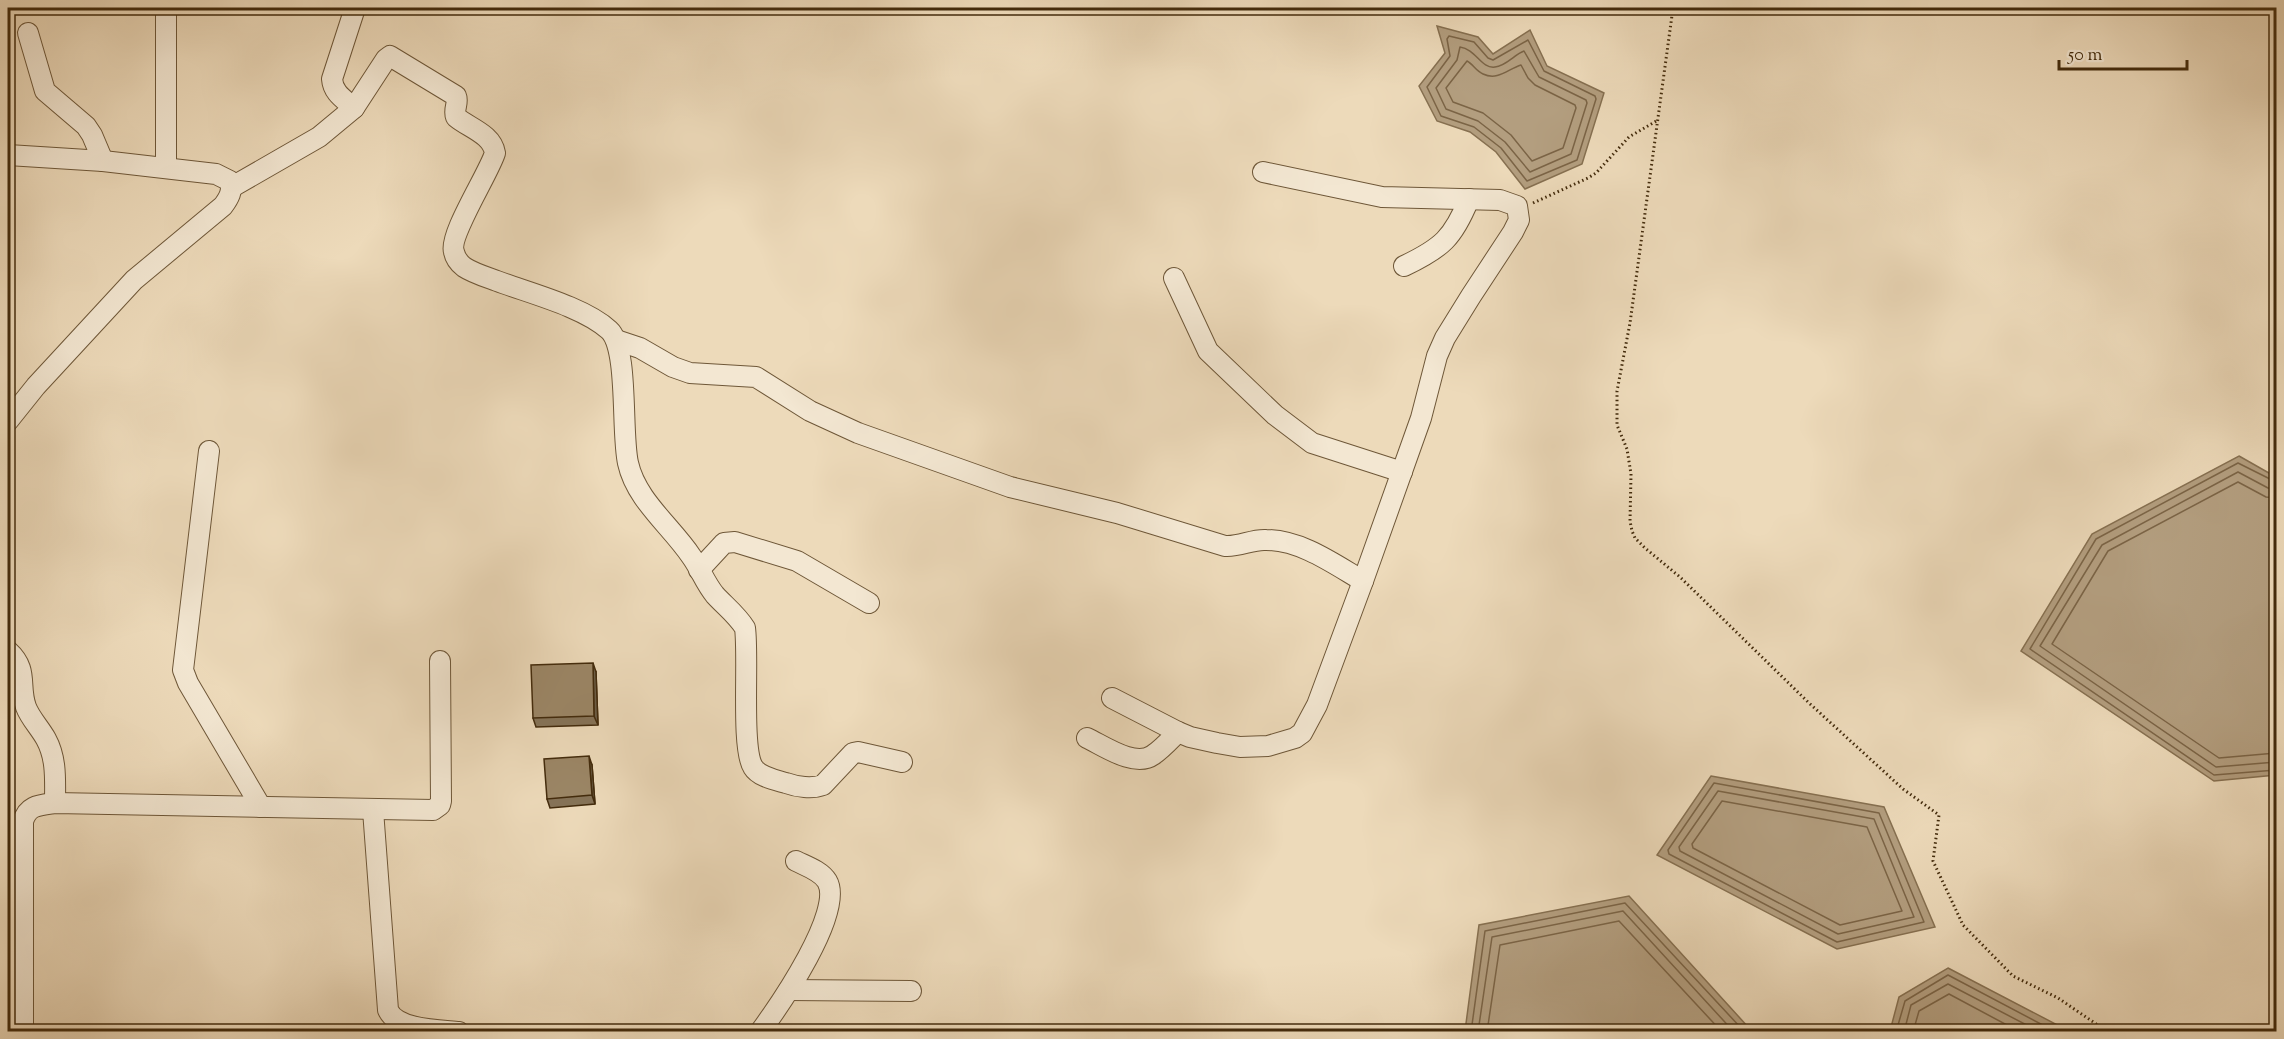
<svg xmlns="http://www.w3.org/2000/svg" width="2284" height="1039" font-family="'Sorts Mill Goudy',serif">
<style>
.water{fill:#b39e7f;stroke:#867051;stroke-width:1.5}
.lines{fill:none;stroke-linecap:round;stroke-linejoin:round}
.shore{stroke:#7b6446;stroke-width:1.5}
.minor-casing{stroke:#6e5738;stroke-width:22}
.path{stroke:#432b0c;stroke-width:3;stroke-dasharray:1.5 3;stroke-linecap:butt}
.minor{stroke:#f3e7d2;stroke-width:20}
.wall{fill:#857358;stroke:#432b0c;stroke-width:1.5}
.shaded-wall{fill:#6c5e47;stroke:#432b0c;stroke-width:1.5}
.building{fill:#9b8666;stroke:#432b0c;stroke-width:1.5}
</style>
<rect width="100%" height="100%" fill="#eddaba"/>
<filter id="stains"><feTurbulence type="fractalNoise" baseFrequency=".00333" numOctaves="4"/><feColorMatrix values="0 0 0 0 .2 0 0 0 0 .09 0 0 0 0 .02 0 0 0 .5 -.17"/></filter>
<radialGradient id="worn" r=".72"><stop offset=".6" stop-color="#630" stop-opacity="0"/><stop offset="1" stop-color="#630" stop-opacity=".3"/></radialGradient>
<g class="water">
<path d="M1437,26L1478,37L1493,54L1530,30L1547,66L1604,93L1582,164L1525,189L1496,152L1470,132L1437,121L1419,86L1445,53Z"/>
<path d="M2239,456L2276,477V775L2214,781L2021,651L2092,534Z"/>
<path d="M1711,776L1884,807L1935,927L1837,949L1657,855Z"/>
<path d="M1629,896L1749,1028L1746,1031H1465L1479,925Z"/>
<path d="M1948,968L2067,1030L2068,1031H1890L1899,997Z"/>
</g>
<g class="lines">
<g class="shore">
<path d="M1449,36L1474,42L1488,58L1493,60L1528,40L1544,71L1595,96L1596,99L1577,160L1527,181L1501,148L1474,127L1441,116L1427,87L1450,56L1447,39Z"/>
<path d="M1460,47C1476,49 1481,69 1495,67C1506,66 1515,54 1524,51L1539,77L1586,100L1587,103L1571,154L1530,172L1505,142L1478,121L1446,109L1436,88L1457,60Z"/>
<path d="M1467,61C1473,64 1476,71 1483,74C1498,81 1508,69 1521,65L1528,78L1535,85L1575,105L1576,108L1563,148L1532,161L1511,135L1483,113L1453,102L1446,88Z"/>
<path d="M2276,482L2238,463L2096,539L2030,649L2214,775L2276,770"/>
<path d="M2276,489L2268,488L2238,472L2102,545L2040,646L2216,767L2276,762"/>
<path d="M2276,498L2266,497L2238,482L2108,551L2052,644L2219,758L2276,753"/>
<path d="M1714,783L1879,813L1924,922L1837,942L1669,854L1668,850Z"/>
<path d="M1718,791L1874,819L1914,917L1838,934L1680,851L1679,847Z"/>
<path d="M1722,801L1867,827L1902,911L1840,925L1693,848L1692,844Z"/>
<path d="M1471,1032L1485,931L1625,903L1741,1028L1742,1032"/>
<path d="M1478,1032L1492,937L1623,911L1734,1032"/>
<path d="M1487,1032L1500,945L1619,921L1722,1032"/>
<path d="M1896,1032L1905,1001L1948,975L2056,1032"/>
<path d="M1904,1032L1911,1005L1948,984L2040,1032"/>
<path d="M1913,1032L1919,1011L1949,994L2020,1032"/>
</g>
<defs>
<g id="minor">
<path d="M166,8V167"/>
<path d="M28,33L45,91L86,126L92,135L103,161"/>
<path d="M354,108C344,99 333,93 332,79L355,8"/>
<path d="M8,155L103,161L216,174L230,181C233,191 229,198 223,206L134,280L36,386L8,421"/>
<path d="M232,187L319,137L354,108L386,59L390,56L456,96C459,103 453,109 456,117C469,128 492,134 495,153C489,173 448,236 454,252C455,257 459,263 464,267C473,273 486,277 497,281C529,293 584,307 609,330C629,348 621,432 628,463C636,500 671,526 691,556C700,568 705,583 715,595C725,606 737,615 745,628C749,657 741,748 753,767C759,777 776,780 786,783C797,787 812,789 823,785L853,753L858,752L902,762"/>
<path d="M1404,266C1442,248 1453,238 1469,199"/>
<path d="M1174,278L1208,351L1275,415L1312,443L1402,472"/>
<path d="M616,340L640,348L673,367L690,373L756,377L810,411L858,433L1010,487L1117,513L1225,546C1240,547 1252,539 1266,540C1301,540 1334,564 1363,581"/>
<path d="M209,451L183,670L188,683L261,807"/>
<path d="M699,570L724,543L735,542L797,561L869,603"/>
<path d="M8,651C29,670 18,685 26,707C30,718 40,728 46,739C57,759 55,781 55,803"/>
<path d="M1112,698L1178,732L1190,737L1217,743L1240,747L1268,746L1295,738L1302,733L1317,705L1363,581L1421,418L1437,356L1445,338L1471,296L1513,232L1519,220L1517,206L1500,200L1382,197L1263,172"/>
<path d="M1087,738C1104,746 1135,768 1153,755C1162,749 1170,740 1178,732"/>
<path d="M373,810L388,1010C397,1030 439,1030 459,1032"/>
<path d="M789,990L911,991"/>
<path d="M23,1032V822C27,805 40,805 55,803L433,810L440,805L441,801L440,661"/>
<path d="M760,1032C779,1006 845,911 827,881C821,871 806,866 796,861"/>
</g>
</defs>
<use href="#minor" class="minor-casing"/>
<g class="path">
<path d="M1673,8L1630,323L1617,391V425L1627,449L1631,474L1630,521L1632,531L1635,538L1645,548L1680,577L1809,703L1903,789L1939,815L1933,861L1963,925L2013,976L2058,998L2108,1032"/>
<path d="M1533,203L1588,178L1596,173L1629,137L1658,120"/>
</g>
<use href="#minor" class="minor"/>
</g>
<g class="wall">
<path d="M596,672L598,725L536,727L533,718Z"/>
<path d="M592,765L595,804L550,808L547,799Z"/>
</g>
<g class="shaded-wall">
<path d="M593,663L596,672L598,725L594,716Z"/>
<path d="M589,756L592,765L595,804L592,795Z"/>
</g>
<g class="building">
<path d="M593,663L594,716L533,718L531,665Z"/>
<path d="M589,756L592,795L547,799L544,759Z"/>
</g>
<rect width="2284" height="1039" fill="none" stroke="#eddaba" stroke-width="30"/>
<rect x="9" y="9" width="2266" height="1021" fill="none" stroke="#432b0c" stroke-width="3"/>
<rect x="15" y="15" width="2254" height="1009" fill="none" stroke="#432b0c" stroke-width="1.5"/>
<path d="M2059 60v9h128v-9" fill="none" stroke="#432b0c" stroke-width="3"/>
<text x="2068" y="60" font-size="18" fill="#432b0c" stroke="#f3e7d2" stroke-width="4.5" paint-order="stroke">50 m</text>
<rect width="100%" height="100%" filter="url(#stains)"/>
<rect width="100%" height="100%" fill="url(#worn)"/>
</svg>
